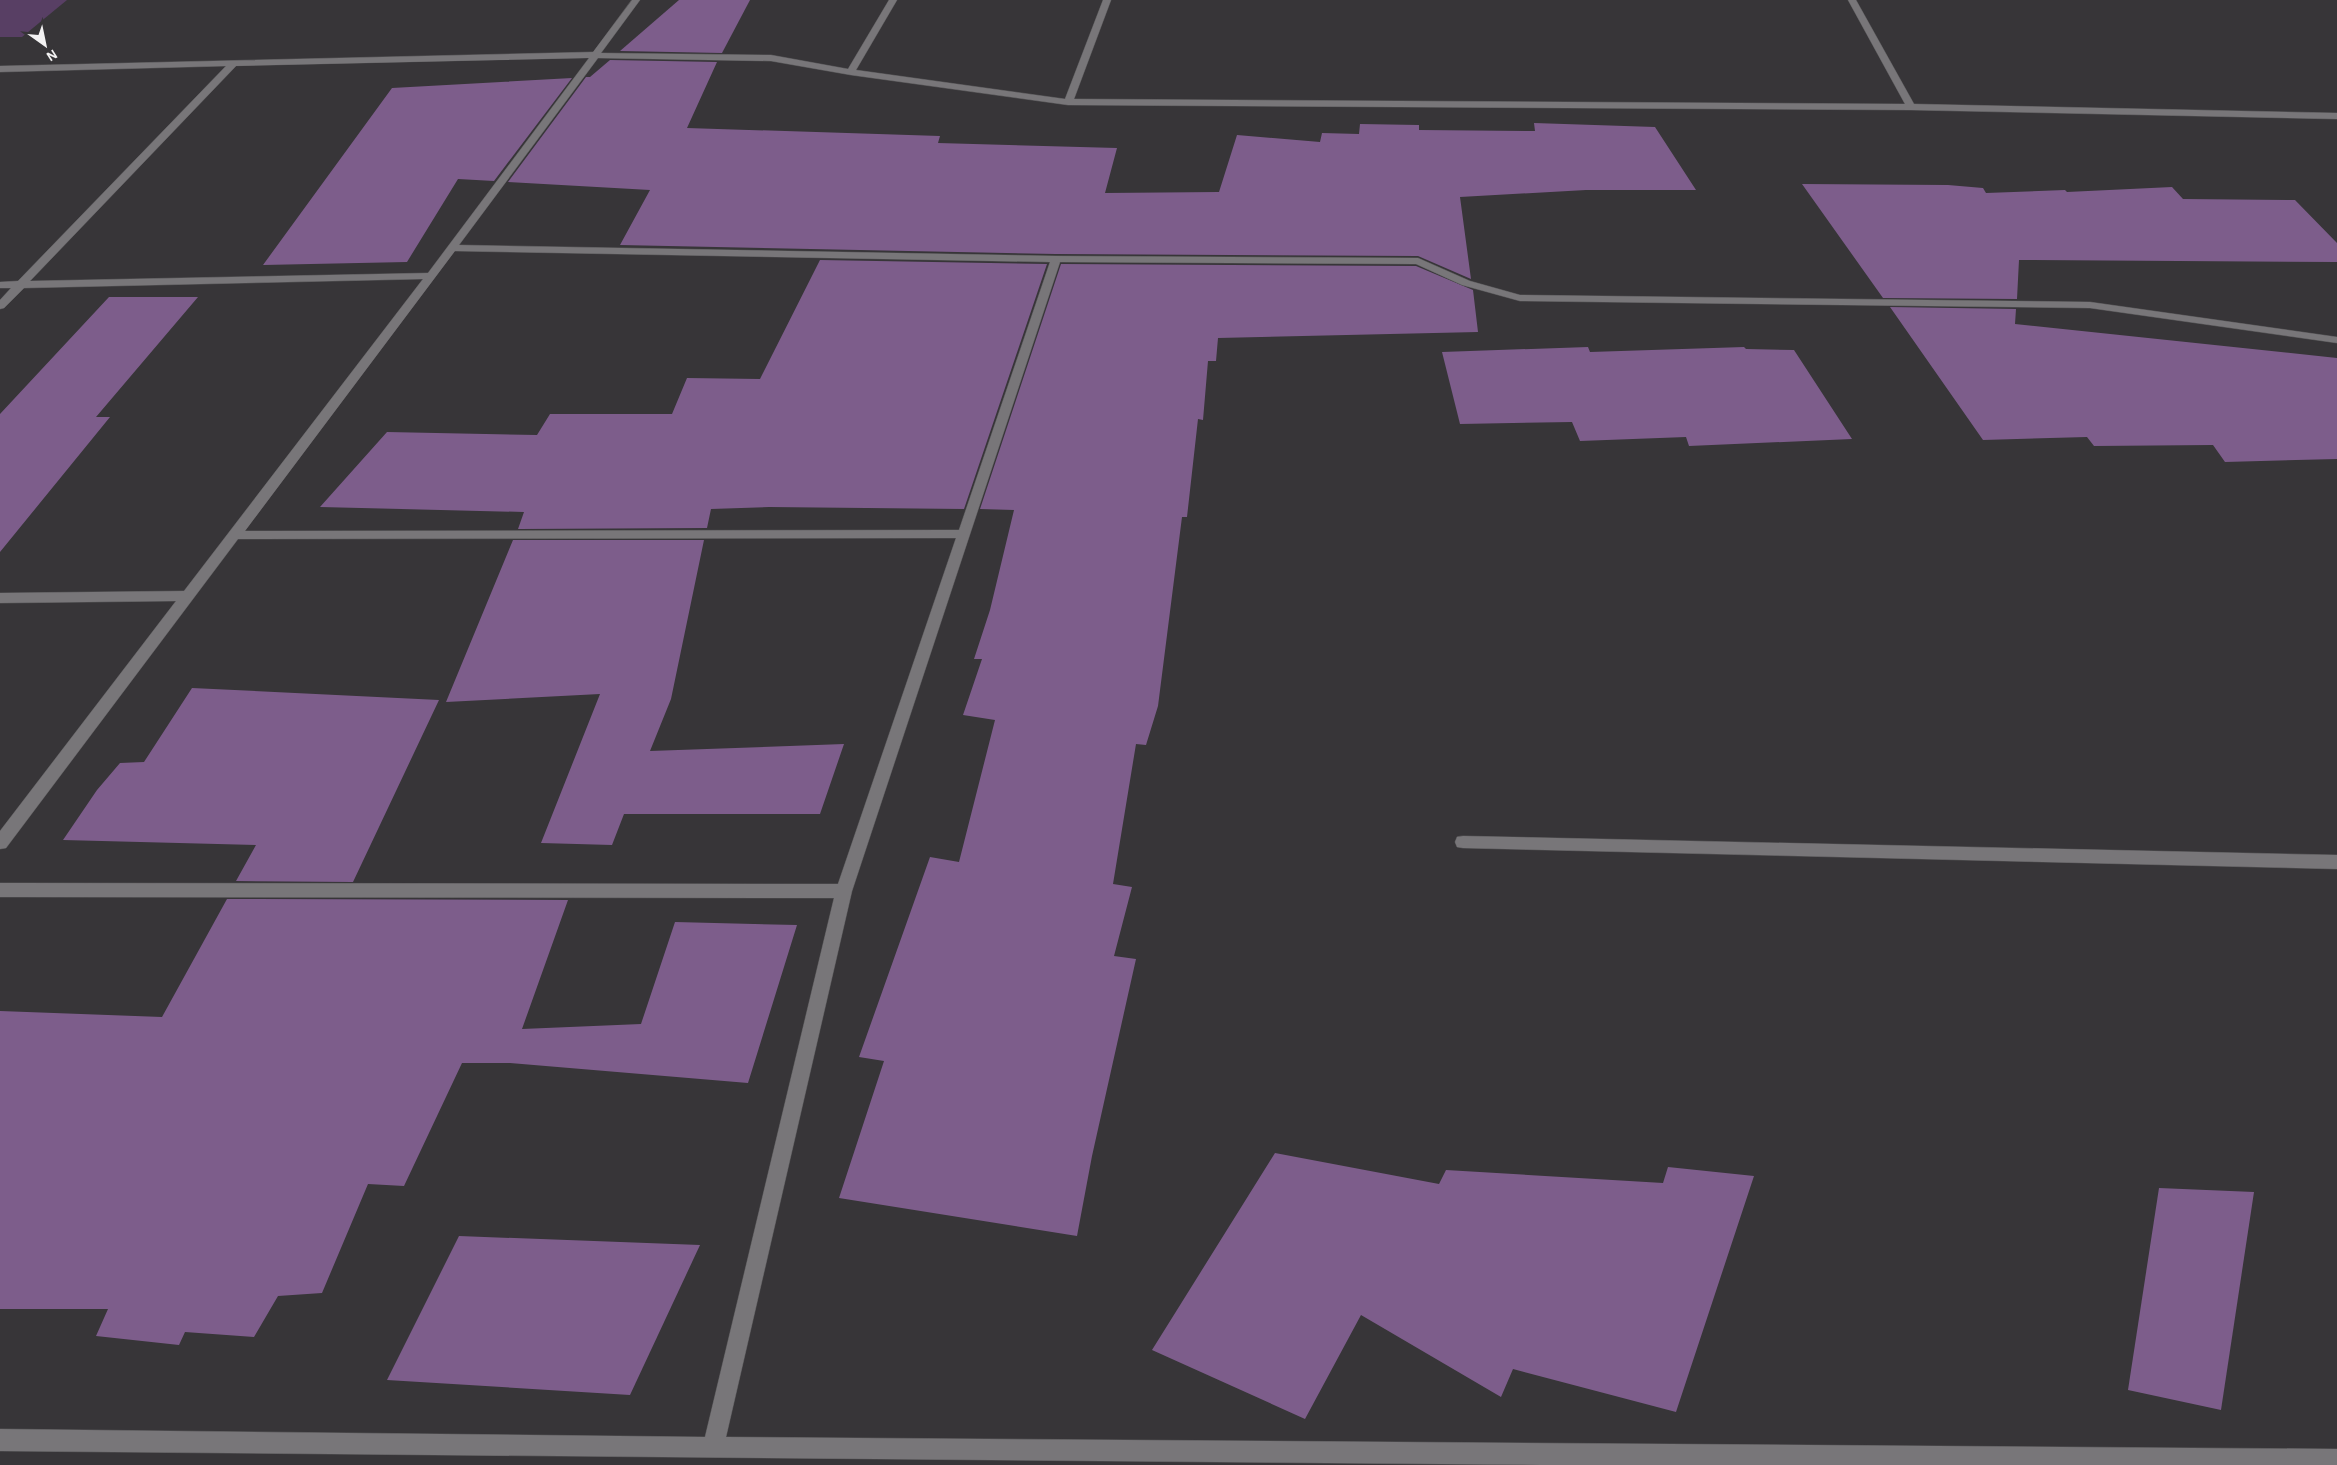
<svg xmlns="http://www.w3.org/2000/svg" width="2337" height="1465" font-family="'Alegreya Sans',sans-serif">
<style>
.green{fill:#583f64}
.building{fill:#7d5d8b}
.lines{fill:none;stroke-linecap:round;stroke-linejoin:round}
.minor-casing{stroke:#555456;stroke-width:1}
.minor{fill:#787679;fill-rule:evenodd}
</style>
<rect width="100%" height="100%" fill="#373538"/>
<path class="green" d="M0,0H67L22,37H0Z"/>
<g class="building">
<path d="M679,0H750L722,53L620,51Z"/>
<path d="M610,60L717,62L687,128L940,136L938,143L1117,148L1105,193L1219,192L1237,135L1320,142L1322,133L1359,134L1360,124L1419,125V130L1535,131L1534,123L1655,127L1696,190H1586L1460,197L1471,279L1418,256L1056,254L620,245L650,190L508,182L586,77H590Z"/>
<path d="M572,78L494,181L458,179L407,262L263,265L392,88Z"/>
<path d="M1802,184L1948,185L1983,188L1986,193L2065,190L2067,192L2172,187L2183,199L2295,200L2337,243V262L2019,260L2017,299L1883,298Z"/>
<path d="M820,260L1047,264L964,509L769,507L711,509L707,528L518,529L524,512L320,507L387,432L537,435L550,414H672L687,378L760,379Z"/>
<path d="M1061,264L1416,266L1473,290L1478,332L1218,338L1216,361H1208L1203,420L1198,419L1187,517H1182L1158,706L1146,745L1136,744L1113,884L1132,887L1114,956L1136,959L1092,1156L1077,1236L839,1198L884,1061L859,1057L930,857L959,862L995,720L963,715L982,659H974L990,610L1014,510L980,509Z"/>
<path d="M109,297H198L96,417H110L0,552V414Z"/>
<path d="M1890,307L2016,309L2015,324L2337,358V459L2225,462L2213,445L2094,446L2087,437L1983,440Z"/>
<path d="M1588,347L1590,352L1744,347L1746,349L1794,350L1852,439L1689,446L1686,437L1580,441L1572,422L1460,424L1442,352Z"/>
<path d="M513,540H704L671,699L650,751L844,744L820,814H624L612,845L541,843L600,694L446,702Z"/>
<path d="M192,688L439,700L353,882L236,881L256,845L63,840L97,790L120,763L144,762Z"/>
<path d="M227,899L568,900L522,1029L641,1024L675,922L797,925L748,1083L510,1063H462L404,1186L368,1184L322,1293L278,1296L254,1337L185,1332L179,1345L96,1336L108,1309H0V1011L162,1017Z"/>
<path d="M1275,1153L1439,1184L1446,1170L1663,1183L1668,1167L1754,1176L1676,1412L1513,1369L1501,1397L1361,1315L1305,1419L1152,1350Z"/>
<path d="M2159,1188L2254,1192L2221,1410L2128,1390Z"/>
<path d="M459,1236L700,1245L630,1395L387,1380Z"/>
</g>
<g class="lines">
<defs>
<g id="minor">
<path d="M632,0H640L601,53L771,55L848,69L889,0H897L856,70L1065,99L1103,0H1111L1074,99L1905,104L1848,0H1856L1914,104L2337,113V119L1911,110L1068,105L851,75L771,61L598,58L459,245L1056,256L1418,258L1470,281L1520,295L2090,302L2337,337V343L2090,308L1520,301L1462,285L1416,264L1060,262L852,891L726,1437L2337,1449V1465H1541L0,1451V1429L705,1437L834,898L0,897V883L838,884L956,538L238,539L6,848L0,849V831L176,601L0,603V593L184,591L423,279L24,288L4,308L0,309V300L11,288H0V282L18,281L226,66L0,72V66L593,52ZM589,58L428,273L30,281L236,66ZM455,251L1050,262L959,530L245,531Z"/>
<path d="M1463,836L2337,855V869L1463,848L1457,847L1455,842L1457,837Z"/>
</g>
</defs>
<use href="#minor" class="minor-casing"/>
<use href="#minor" class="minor"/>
</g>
<g transform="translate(45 45) rotate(147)" stroke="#373538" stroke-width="4" paint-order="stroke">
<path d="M0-4L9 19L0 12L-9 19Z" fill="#f3f2f3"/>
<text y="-8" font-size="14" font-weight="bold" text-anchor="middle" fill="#f3f2f3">N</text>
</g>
</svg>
